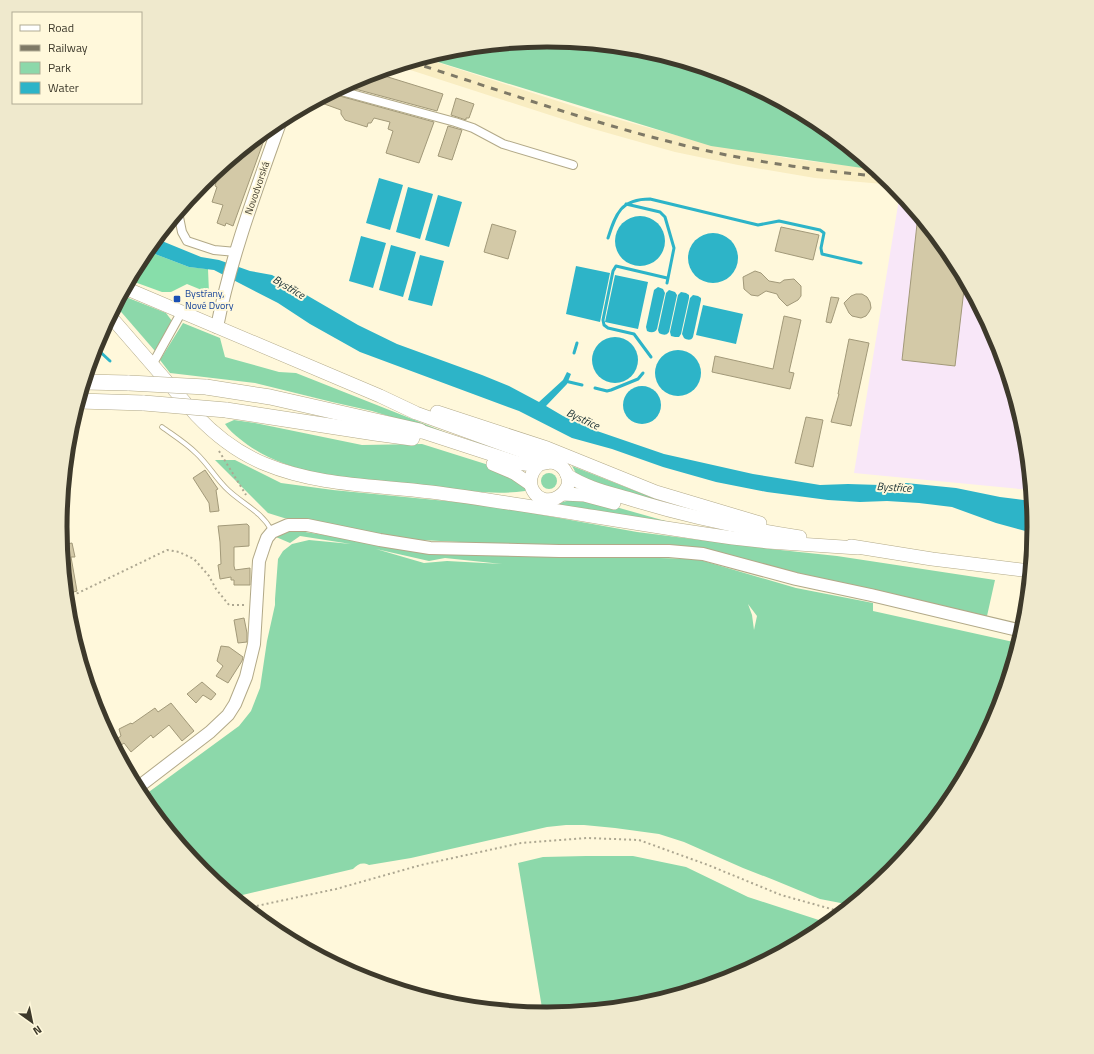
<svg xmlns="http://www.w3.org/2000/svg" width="1094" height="1054" font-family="'Titillium Web',sans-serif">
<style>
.industrial{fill:#f8e7f8}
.built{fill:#f9edc2}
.green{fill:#8cd8aa;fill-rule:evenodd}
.forest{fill:#87deaa}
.water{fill:#2db4c8}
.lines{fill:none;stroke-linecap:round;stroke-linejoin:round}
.stream{stroke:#2db4c8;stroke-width:3}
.building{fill:#d3c9a7;stroke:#a29979}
.lane-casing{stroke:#b2a988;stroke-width:5.5}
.street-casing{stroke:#b2a988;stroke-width:10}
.secondary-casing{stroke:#b2a988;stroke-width:14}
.primary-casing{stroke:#b2a988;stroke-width:14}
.highway-casing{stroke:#b2a988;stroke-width:16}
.path{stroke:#ada791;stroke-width:2;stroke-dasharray:2 3;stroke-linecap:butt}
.lane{stroke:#fff;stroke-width:4}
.street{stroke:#fff;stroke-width:8}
.secondary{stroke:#fff;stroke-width:12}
.primary{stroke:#fff;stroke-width:13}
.highway{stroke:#fff;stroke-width:15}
.rail{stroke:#7e7966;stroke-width:3;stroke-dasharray:7 7;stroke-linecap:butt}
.highway-bridge-casing{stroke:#b2a988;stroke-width:16;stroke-linecap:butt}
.highway-bridge{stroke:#fff;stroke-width:15}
.transit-dot{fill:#1a4fb4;stroke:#fff8db;stroke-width:1.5}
.labels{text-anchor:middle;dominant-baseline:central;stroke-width:4;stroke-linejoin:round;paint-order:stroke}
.street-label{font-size:10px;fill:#3d392b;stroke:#fff8db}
.transit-label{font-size:10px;fill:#164399;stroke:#fff8db;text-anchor:start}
.water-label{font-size:11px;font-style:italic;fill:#192f33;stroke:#fff8db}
.rim{fill:none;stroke:#3d392b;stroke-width:5}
</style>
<rect width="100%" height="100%" fill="#fff8db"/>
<path class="industrial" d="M900,193L952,257L997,341L1025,432L1030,490L854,473Z"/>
<path class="built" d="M424,58L595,113L679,136L786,158L817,162L873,168L894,185L815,178L738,165L675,152L590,128L398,66Z"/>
<g class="green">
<path d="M547,40L642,49L734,77L818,122L876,170L711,146L425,58L452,49Z"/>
<path d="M121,295L166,313L172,321L155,351L116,306Z"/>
<path d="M183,323L220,338L225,357L279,372L296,373L455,436L501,449L521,457L372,411L332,402L255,383L170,373L160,360Z"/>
<path d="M234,420L255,423L362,445L422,444L495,467L523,482L526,490L525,491C498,495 470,491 443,489C422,487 401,484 380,482C332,477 279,471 240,439C234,434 229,430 225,424Z"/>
<path d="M215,460H235L281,483L333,490L487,505L637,532L771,549L837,556L995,580L987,616L901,598L707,551L538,546L401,539L284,518L268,513Z"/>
<path d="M572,466L666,503L640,498L577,475Z"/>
<circle cx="549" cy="481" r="8"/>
<path d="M584,498L669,522L667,527L552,507C563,501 572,499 584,498Z"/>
<path d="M293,530L428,552L697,559L796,588L873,603V611L1018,643L997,714L952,798L891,872L851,905L820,899L774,880L743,868L684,842L659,834L615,828L584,825H566L547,827L411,858L369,865C362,862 358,864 353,869L234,897L202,871L142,797L239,726L251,711L260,688L267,641L275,605V599L278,559L283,551L292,544L309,540L351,544L300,536L290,543L276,537ZM376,549L429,561L445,558L502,564L447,561L424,563ZM748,604L757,616L754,630L752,615Z"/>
<path d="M586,856H633L686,867L748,897L828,923L817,932L733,977L642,1005L543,1014L518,863L543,857Z"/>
</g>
<path class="forest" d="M147,251L189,267L208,269L209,293L187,284L171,292H162L129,280L142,256Z"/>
<g class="water">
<path d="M379,178L403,185L390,230L366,223Z"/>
<path d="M408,187L433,194L420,239L396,232Z"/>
<path d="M438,195L462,202L449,247L425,240Z"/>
<circle cx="640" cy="241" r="25"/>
<circle cx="713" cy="258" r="25"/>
<path d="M361,236L386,243L373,288L349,281Z"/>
<path d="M157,239L201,257L219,260L250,271L272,275L358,325L397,344L482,375L509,386L539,402L563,380L567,372L571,374L567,384L546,406L563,416L597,431L664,454L753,474L820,485L848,484L880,485L906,483L956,488L1000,497L1031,501L1033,533L996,523L952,507L919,503L887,501L860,502L828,500L767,492L716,482L663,467L612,449L572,438L519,411L360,352L310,324L278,303L214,270L189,267L147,251Z"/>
<path d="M391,245L416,252L403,297L379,290Z"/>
<path d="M420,255L444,261L432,306L408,300Z"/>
<path d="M576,266L610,273L600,322L566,314Z"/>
<path d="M615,275L648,282L638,329L605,322Z"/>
<path d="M658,287L663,289L665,293L657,329C655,333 651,333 647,331L646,327L654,290Z"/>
<path d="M669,290L675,292L677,295L669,332C666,336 663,335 659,333L658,330L666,293Z"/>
<path d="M681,292L686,293L689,295V298L681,334L679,337H675L671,336L670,332L678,295Z"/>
<path d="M693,295L698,296L701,298V300L693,337C691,341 687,340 684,338L682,334L690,298Z"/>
<path d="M703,305L743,314L736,344L696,335Z"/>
<circle cx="615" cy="360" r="23"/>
<circle cx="678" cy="373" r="23"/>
<circle cx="642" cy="405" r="19"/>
</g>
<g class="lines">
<g class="stream">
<path d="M626,204L660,212L665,217L674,248L667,283"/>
<path d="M608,238C616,213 621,199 650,199L758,225L779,221L820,230L824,233L821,248L822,254L861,263"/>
<path d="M95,347L110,361"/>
<path d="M574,353L577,343"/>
<path d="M651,357L634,334L608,328L604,325L603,320L613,271L616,266L667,278"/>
<path d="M565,381L582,385"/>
<path d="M595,388L607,391L611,390L638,379L643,373"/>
</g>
</g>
<g class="building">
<path d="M375,73L443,94L437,111L344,86L361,77Z"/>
<path d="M332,92L336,95L434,122L419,163L386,153L393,131L388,129L390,122L374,118L371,123H368L367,127L345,120L341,114V110L316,101Z"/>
<path d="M456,98L474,104L469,118H466V120L451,115Z"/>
<path d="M448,126L462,130L452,160L438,156Z"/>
<path d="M268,129L233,226L226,223L225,226L217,223L223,205L212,202L217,187L215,186L218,175L214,173Z"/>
<path d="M918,215L952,257L965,281L955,366L902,360Z"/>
<path d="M492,224L516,231L508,259L484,252Z"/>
<path d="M781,227L819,235L813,260L775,251Z"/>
<path d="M755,271L761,273L769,281L780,283L784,280L794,279L801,286V296L798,300L787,306L779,298L777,294L766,291L758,296L751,295L744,289L743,277Z"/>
<path d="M856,294H862L867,297L870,302L871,308L869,312L866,316L861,318L852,316L849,313L844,303L851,296Z"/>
<path d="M831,297L839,298L831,323L826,322Z"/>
<path d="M784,316L801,320L789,372L794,373L790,389L712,372L715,356L773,369Z"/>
<path d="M849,339L869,343L851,426L831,422L839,394H838Z"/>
<path d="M806,417L823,420L813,467L795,463Z"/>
<path d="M205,470L218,489L216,490L219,511L210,512L209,503L193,478Z"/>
<path d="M247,524L249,526V546L234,547V566L235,570L250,568V585H234V580H231V577L220,579L218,565L221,564L220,542L218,526Z"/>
<path d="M72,543L75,557H71L77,591L67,594L62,545Z"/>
<path d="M244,618L247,633V642L238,643L234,620Z"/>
<path d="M221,646L229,647L243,657L242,661L228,683L216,676L223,666L217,661Z"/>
<path d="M202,682L216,694L211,700L203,695L196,703L187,694Z"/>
<path d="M171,703L194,731L182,741L169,725L153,738L151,735L131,752L124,743L120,746L115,740L121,736L119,729L131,723L132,724L155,708L158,712Z"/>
</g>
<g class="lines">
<defs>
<path id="lane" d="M162,427C173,435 186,443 196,453C208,464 216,479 228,490C244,505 261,511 272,531"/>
<g id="street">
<path d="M337,90L455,122L473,128L503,144L573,165"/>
<path d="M178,212L182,232L187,241L214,250L236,252"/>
<path d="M152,365L181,313"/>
</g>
<g id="secondary">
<path d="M217,327C231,256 257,188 281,120"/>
<path d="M137,788L210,732L228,715L235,704L246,677L254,644L259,561L264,546L267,538L272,532L288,525H307L380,540L430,548L559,551H669L703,554L796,579L871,595L1022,631"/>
</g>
<g id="primary">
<path d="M125,288L380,396L416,413L552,462"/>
<path d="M110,316L196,415C216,436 238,453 265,464C318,486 375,485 431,492C532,505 632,524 733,538L768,542L858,548"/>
<path d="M437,412L547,448L656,492L760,523"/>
<path d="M420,431L518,463C525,464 533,466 540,464C544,464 547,462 552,462C563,464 570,475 568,485C566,491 563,494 558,497C537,509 519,480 540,464"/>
<path d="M493,464L514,473L530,484"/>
<path d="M567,475C585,487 606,492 627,498C684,516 741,528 800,537"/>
<path d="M563,494L584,495L614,503"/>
<path d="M851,546L932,559L1030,571"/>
</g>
<g id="highway">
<path d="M85,382L129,383"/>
<path d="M206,387L270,397L420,431"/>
<path d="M79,401L144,403"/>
<path d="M226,410L375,433L412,438"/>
</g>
</defs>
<use href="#lane" class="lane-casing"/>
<use href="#street" class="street-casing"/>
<use href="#secondary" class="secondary-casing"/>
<use href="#primary" class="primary-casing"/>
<use href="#highway" class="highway-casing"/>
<g class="path">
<path d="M219,451L246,495"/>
<path d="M67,596L78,593L167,550L179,552L194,559L209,576L216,589L229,605H245"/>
<path d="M247,908L336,889L421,865L521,843L587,838L639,840L708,865L781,895L842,912"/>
</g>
<use href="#lane" class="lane"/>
<use href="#street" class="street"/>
<use href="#secondary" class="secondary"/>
<use href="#primary" class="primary"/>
<use href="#highway" class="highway"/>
<path class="rail" d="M411,62C499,90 586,121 675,143C743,161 814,170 884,177"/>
<defs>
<g id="highway-bridge">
<path d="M129,383L206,387"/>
<path d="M144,403L226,410"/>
</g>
</defs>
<use href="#highway-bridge" class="highway-bridge-casing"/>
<use href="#highway-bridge" class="highway-bridge"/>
</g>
<rect class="transit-dot" x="173" y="295" width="8" height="8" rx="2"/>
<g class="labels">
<g class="street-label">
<text transform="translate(257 188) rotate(-71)">Novodvorská</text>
</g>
<g class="transit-label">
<text x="185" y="293">Bystřany,<tspan x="185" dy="12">Nové Dvory</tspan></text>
</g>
<g class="water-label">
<text transform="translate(289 287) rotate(31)">Bystřice</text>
<text transform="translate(583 419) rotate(25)">Bystřice</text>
<text transform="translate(894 487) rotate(3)">Bystřice</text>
</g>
</g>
<path d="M0 0H1094V1054H0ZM67 527a480 480 0 1 1 960 0a480 480 0 1 1-960 0Z" fill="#efe9cd" fill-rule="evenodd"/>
<path class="rim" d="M67 527a480 480 0 1 1 960 0a480 480 0 1 1-960 0Z"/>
<rect x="12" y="12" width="130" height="92" fill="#fff8db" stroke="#b1ac95"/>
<rect x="20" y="25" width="20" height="6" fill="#ffffff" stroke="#b1ac95"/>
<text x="48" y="32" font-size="12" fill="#3d392b">Road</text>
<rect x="20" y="45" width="20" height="6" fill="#7e7966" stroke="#b1ac95"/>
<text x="48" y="52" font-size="12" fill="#3d392b">Railway</text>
<rect x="20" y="62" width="20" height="12" fill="#8cd8aa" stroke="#b1ac95"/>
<text x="48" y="72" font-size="12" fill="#3d392b">Park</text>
<rect x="20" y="82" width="20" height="12" fill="#2db4c8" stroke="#b1ac95"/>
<text x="48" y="92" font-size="12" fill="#3d392b">Water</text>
<g transform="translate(32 1022) rotate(147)" stroke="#fff8db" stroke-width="3" paint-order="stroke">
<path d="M0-3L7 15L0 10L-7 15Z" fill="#3d392b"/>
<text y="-6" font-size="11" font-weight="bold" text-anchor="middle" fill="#3d392b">N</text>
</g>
</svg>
